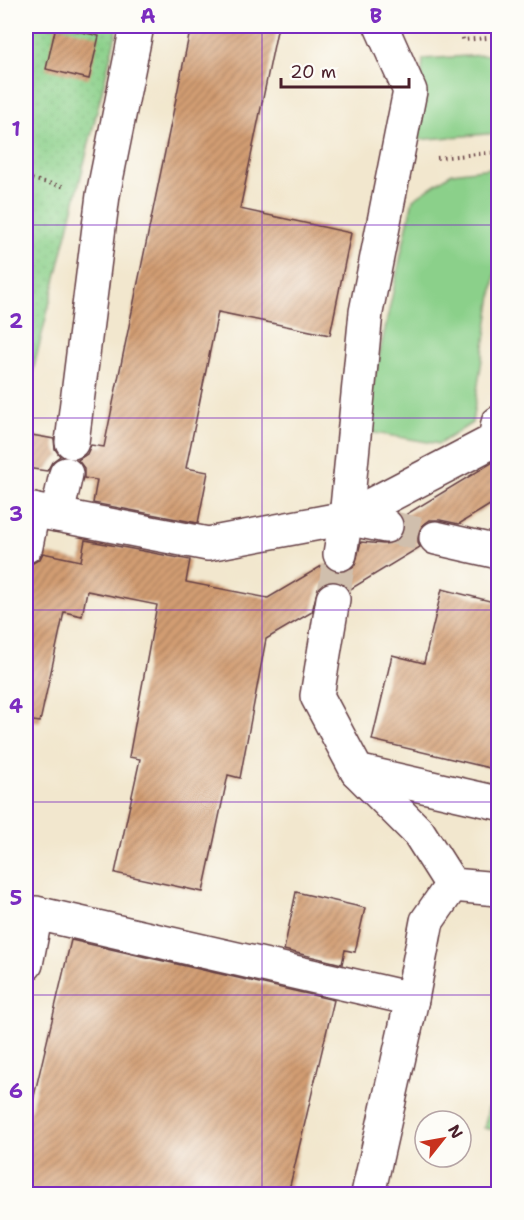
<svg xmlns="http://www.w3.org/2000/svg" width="524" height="1220" font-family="'Shantell Sans',sans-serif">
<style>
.green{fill:#8bd08a;stroke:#6a785a;stroke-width:1.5}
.park{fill:url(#park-dots);stroke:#6a785a;stroke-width:1.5}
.building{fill:url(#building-hatch)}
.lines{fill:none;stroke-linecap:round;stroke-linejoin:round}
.minor-tunnel{stroke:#d0bfad;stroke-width:33;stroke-dasharray:33 16;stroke-linecap:butt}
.minor-casing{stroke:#633d43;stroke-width:36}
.path{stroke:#633d43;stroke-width:4;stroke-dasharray:1.5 4.5;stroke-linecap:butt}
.minor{stroke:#fff;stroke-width:33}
.grid{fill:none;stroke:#7b2cbf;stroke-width:1.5;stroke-opacity:0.55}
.neatline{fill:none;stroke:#7b2cbf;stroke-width:2}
.grid-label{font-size:20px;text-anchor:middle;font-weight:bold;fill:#7b2cbf}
</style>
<defs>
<pattern id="park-dots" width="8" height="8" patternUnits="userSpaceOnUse" patternTransform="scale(1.5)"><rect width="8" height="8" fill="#8bd08a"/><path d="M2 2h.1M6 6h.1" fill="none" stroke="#79b277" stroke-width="1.8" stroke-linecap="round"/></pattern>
<pattern id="building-hatch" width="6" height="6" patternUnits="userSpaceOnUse" patternTransform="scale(1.5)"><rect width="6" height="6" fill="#d29d72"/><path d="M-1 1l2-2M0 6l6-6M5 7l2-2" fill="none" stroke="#ac7f5e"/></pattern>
</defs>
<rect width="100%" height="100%" fill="#fdfcf7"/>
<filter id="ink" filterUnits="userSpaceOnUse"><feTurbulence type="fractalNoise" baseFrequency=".0167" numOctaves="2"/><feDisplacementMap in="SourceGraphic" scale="12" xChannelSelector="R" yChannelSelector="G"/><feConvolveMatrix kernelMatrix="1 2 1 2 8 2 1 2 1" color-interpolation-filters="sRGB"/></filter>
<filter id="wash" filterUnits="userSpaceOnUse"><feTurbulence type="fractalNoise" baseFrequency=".008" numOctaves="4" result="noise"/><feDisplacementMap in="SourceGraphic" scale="24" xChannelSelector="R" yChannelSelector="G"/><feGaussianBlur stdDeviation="1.35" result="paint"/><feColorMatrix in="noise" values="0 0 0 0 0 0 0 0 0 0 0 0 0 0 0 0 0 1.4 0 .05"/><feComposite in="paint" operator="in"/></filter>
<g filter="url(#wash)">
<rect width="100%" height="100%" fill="#f2e7ce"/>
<g class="green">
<path d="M498,54V133L417,140L423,59Z"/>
<path d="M498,167V257L472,423L439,444L363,431L413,199L452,173Z"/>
<path d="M498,1062V1131L484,1128Z"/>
</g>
<path class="park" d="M26,26H118L26,399Z"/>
<g id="blocks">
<g class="building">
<path d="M56,26L99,36L89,79L46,69Z"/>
<path d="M191,26H278L240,209L351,233L330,335L218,312L186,468L208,472L198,523L93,503L97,480L84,478V468L78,460L87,454L91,445L104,447Z"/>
<path d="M26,434L54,439L55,449L60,456L52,462L47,471L26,468Z"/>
<path d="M498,459V500L459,524L440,520H430L423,525L418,533V543L420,547L349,590L344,584L337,581L326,582L318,588L312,612L266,639L240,778L228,775L203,892L115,873L140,759L129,757L157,605L87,591L82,616L64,612L40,722L26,720V564L33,563L40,559L43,553L81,561L85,540L190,560L186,582L268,598L325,564L329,569L336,572L347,571L355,565L361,542L383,544L393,543L400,539L404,530L402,517Z"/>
<path d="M442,589L498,603V770L372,740L392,655L424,663Z"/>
<path d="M296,892L365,908L355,952L345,950L342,964L284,950Z"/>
<path d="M71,940L334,1000L288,1194H26V1130Z"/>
</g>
</g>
</g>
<g filter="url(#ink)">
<use href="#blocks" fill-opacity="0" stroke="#633d43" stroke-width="1.5"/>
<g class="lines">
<g class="minor-tunnel">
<path d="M386,526L436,538"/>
<path d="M333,599L340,554"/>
</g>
<defs>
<g id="minor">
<path d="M72,442L103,195L137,26"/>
<path d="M26,509L208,544L346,518L386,526"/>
<path d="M57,515L66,474"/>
<path d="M346,518L495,440L498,423"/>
<path d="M436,538L498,552"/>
<path d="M26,546L33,510"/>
<path d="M340,554L346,518L366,312L410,91L381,26"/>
<path d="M333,599L317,696L357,771L498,803"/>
<path d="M357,771L419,833L452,885"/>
<path d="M452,885L498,889"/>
<path d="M26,964L36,913L412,999L368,1194"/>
<path d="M412,999L427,921L452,885"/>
</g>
</defs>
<use href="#minor" class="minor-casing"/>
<g class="path">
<path d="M461,26L463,40L498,37"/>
<path d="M437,158L498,152"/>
<path d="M26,178L66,187"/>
</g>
<use href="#minor" class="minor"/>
</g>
</g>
<path class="grid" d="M262,26V1194M26,225H498M26,418H498M26,610H498M26,802H498M26,995H498"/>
<rect width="524" height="1220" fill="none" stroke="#fdfcf7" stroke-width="66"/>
<g transform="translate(443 1139) rotate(59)"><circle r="28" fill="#fdfcf7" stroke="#b5a4a5" stroke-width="1.5"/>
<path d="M0-4.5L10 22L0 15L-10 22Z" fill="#c8321e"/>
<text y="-9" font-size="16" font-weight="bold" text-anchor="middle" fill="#4a1f2b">N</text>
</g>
<path d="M281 78v9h128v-9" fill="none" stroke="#4a1f2b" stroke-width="3"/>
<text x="290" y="78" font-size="18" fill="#4a1f2b" stroke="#fdfcf7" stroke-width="4.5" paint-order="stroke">20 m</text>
<rect x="33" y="33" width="458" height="1154" class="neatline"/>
<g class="grid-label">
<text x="148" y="23">A</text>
<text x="376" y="23">B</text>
<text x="16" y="136">1</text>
<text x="16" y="328">2</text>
<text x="16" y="521">3</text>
<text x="16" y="713">4</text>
<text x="16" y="905">5</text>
<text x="16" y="1098">6</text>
</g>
</svg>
